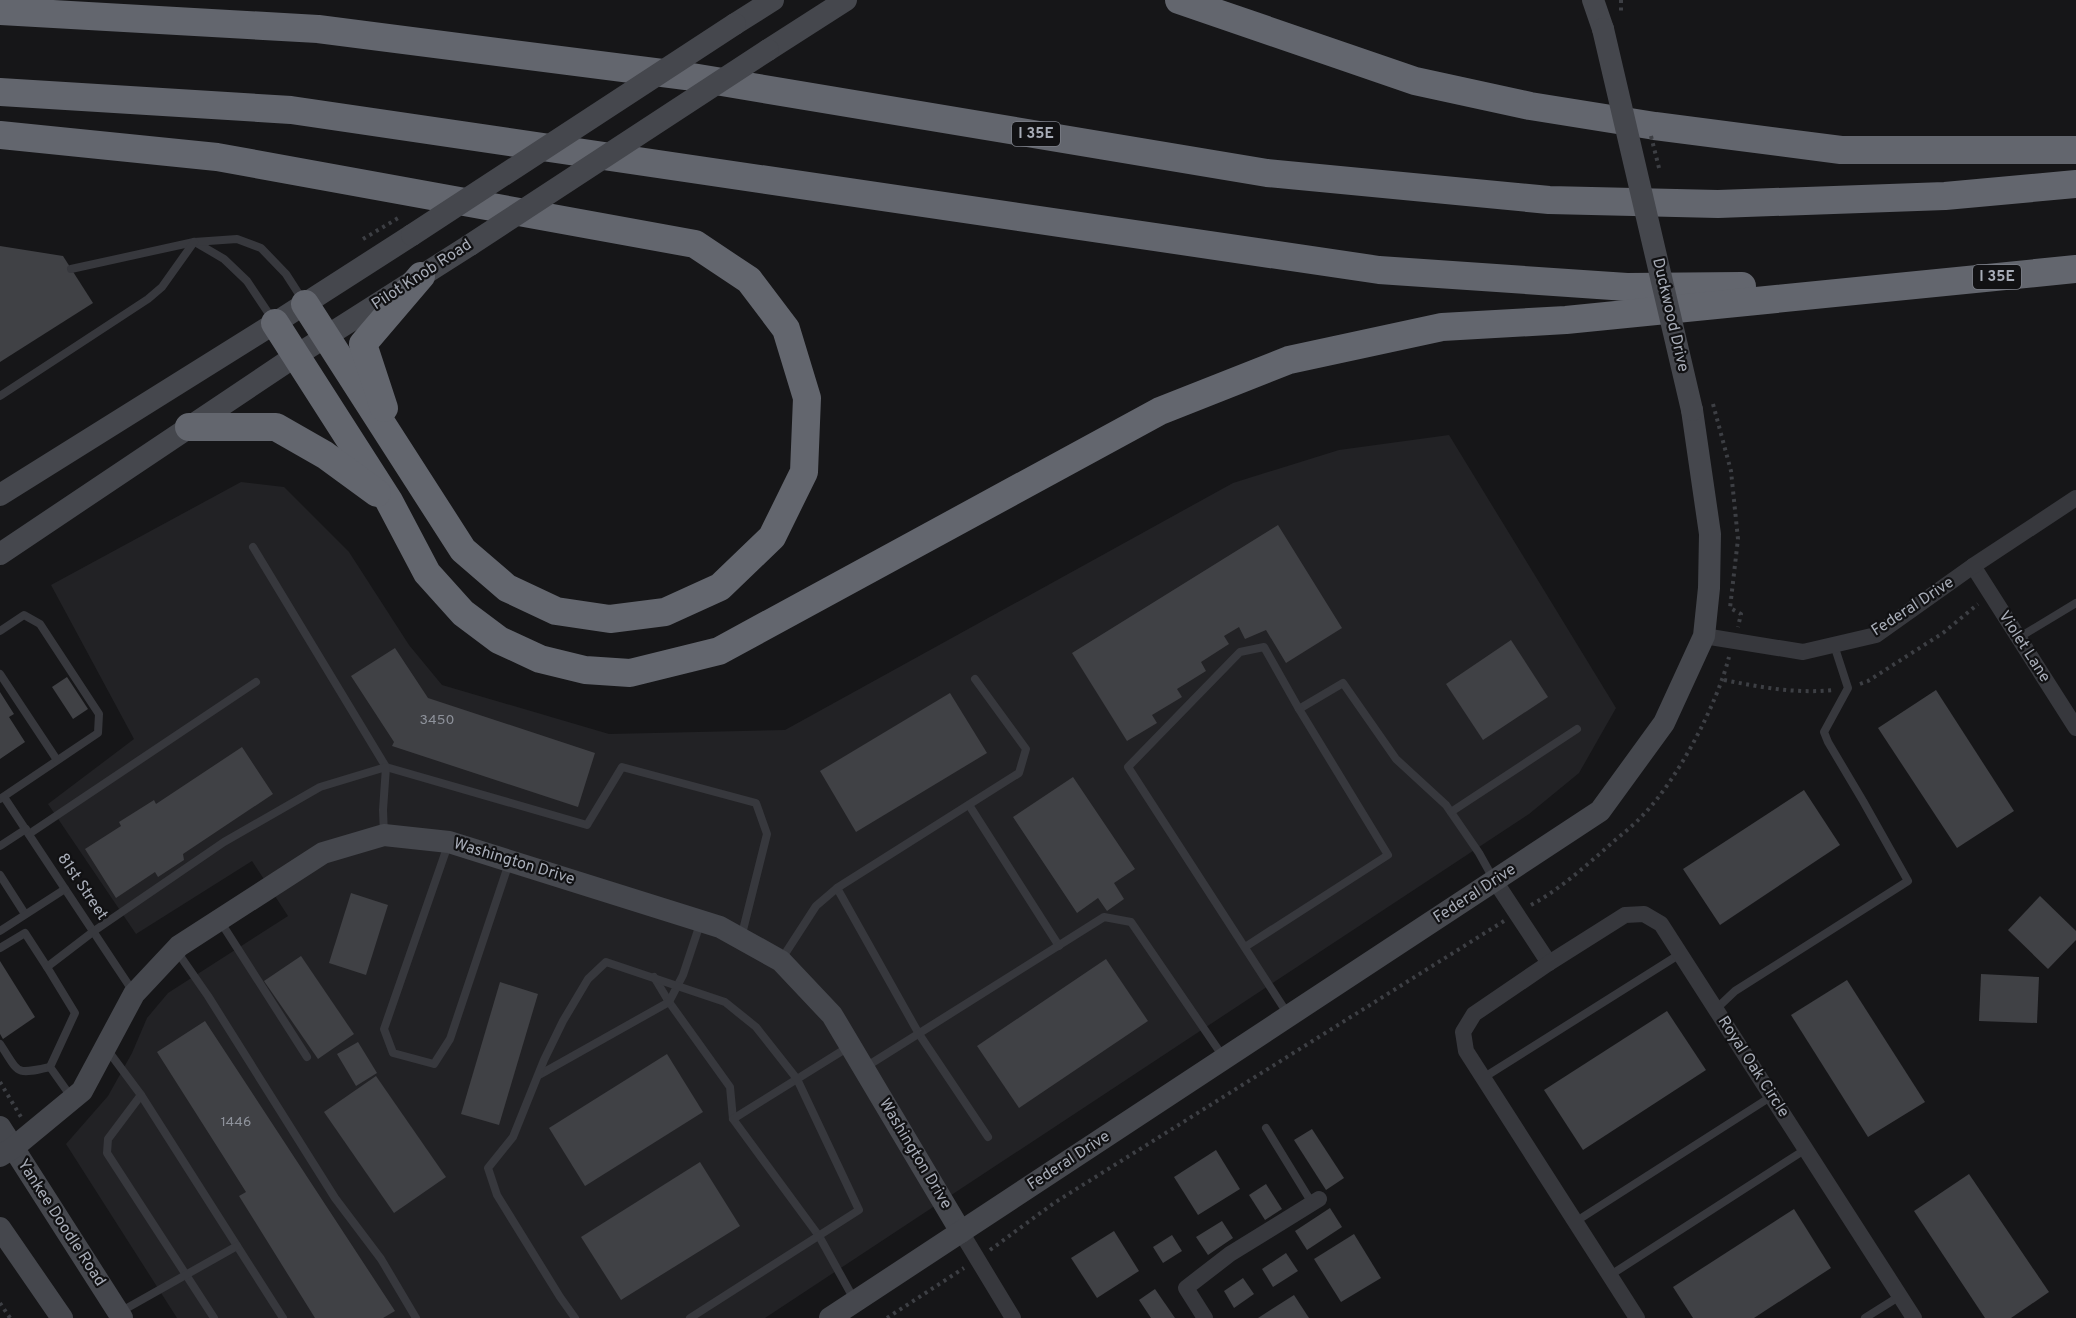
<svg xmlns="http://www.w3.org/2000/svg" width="2076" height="1318" font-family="Overpass,sans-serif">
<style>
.built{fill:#222225}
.building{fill:#404145}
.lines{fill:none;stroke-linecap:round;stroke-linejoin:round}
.path{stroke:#3d3f44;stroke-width:4;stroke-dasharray:3 4.5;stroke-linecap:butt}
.lane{stroke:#37383d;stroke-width:8}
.street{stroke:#37383d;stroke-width:16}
.secondary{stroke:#45474d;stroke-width:22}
.highway{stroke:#63666e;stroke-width:28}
.path-bridge{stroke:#3d3f44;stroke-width:4;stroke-dasharray:3 4.5;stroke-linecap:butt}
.secondary-bridge{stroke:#45474d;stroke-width:22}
.labels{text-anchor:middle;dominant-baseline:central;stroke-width:4.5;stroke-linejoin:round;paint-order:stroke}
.number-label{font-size:14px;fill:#8e929b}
.shield{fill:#111113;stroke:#7b7e86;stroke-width:1.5}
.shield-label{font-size:15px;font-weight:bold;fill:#a8adb8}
.street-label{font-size:16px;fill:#a8adb8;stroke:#111113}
</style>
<rect width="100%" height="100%" fill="#161618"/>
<path class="built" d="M1449,435L1616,708L1579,773L1529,814L765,1318H177L66,1144L108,1096L132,1053L147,1018L168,993L288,916L252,861L136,934L48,804L134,739L51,585L241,482L284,487L349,552L409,645L442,685L609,734L785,730L1233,483L1339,450Z"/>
<g class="building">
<path d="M0,246L63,256L93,303L0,362Z"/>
<path d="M1278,525L1342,628L1286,663L1266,630L1245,639L1239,627L1224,636L1229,644L1201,662L1206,671L1177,689L1182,697L1152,715L1157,723L1127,741L1072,653Z"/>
<path d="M1511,640L1548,697L1483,740L1446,684Z"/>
<path d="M395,648L428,698L595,753L578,807L392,746L394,742L351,676Z"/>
<path d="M67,677L88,709L73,719L52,687Z"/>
<path d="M1936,690L2014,811L1957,848L1878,728Z"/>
<path d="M0,692L14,714L9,717L25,742L0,759Z"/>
<path d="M950,693L987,753L856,832L820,771Z"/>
<path d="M242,747L273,794L183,854L184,860L158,877L155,872L116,898L85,849L121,826L119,822L154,800L156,804Z"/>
<path d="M1073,777L1135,869L1114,883L1124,899L1107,911L1098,898L1077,913L1013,817Z"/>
<path d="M1804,790L1840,845L1720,925L1683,869Z"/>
<path d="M351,893L388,905L366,975L329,963Z"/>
<path d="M2040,896L2076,931V940L2048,969L2008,930Z"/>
<path d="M301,956L354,1034L318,1059L264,981Z"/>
<path d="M1106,959L1148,1021L1019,1108L977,1046Z"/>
<path d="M0,961L35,1017L3,1039L0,1034Z"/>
<path d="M1981,974L2039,977L2037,1023L1979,1021Z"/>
<path d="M1847,980L1925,1102L1868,1137L1791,1015Z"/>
<path d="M500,982L538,994L499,1125L461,1114Z"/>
<path d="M1667,1011L1706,1070L1583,1150L1544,1090Z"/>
<path d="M205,1021L395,1311L383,1318H315L239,1196L246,1192L157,1052Z"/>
<path d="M358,1042L377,1073L356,1086L337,1054Z"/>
<path d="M667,1054L703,1112L585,1186L549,1128Z"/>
<path d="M376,1076L446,1177L394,1213L324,1112Z"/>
<path d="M1312,1129L1344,1178L1326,1190L1294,1140Z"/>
<path d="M1216,1150L1240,1189L1198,1215L1174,1177Z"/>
<path d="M700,1162L740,1226L621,1300L581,1237Z"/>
<path d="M1969,1174L2049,1292L2011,1318H1985L1914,1211Z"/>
<path d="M1266,1184L1282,1209L1265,1220L1249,1195Z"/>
<path d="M1330,1208L1342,1227L1307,1250L1295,1231Z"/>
<path d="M1794,1209L1831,1268L1754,1318H1693L1673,1287Z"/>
<path d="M1222,1221L1233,1238L1208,1255L1196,1237Z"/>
<path d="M1114,1231L1139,1271L1097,1298L1071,1258Z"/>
<path d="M1354,1234L1381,1278L1341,1302L1314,1259Z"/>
<path d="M1172,1235L1182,1251L1163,1263L1153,1247Z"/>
<path d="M1286,1253L1298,1271L1273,1287L1262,1269Z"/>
<path d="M1243,1278L1254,1294L1234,1308L1224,1291Z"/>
<path d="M1155,1289L1175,1318H1151L1139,1300Z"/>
<path d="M1294,1295L1309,1318H1258Z"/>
</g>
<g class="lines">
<g class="path">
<path d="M1621,0V15"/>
<path d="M1713,404L1731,471L1738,539L1730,608L1741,614L1738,627"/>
<path d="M1724,680C1760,687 1795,694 1833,690"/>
<path d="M1860,684L1868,681L1943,633L1978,604"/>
<path d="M1531,905C1562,888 1588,864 1614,841C1625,832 1636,823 1645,813C1679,777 1717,704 1729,657"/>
<path d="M0,1082L21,1117"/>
<path d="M990,1250L1054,1203L1504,921"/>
<path d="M0,1303L10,1318"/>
<path d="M887,1318L964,1268"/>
</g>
<g class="lane">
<path d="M195,242L224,259L247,281L273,320"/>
<path d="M71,269L194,242L237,239L261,248L286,274L304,302"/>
<path d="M0,396L148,299L162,287L194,242"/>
<path d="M253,547L386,767L587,825L622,767L756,803L767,834L741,938"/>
<path d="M0,631L24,615L40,624L99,714L98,733L0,799"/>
<path d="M2018,638L2076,603"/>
<path d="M0,674L57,760"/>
<path d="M1299,709L1343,683L1396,759L1446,805L1479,853L1494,880"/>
<path d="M4,797L134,993"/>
<path d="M969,805L1059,946"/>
<path d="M1451,812L1577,729"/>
<path d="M29,834L256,682"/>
<path d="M449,842L384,1029L393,1053L434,1064L450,1039L509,863"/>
<path d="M0,846L26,829"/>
<path d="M0,875L25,914"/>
<path d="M837,888L919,1034L988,1137"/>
<path d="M220,921L307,1057"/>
<path d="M0,931L65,889"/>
<path d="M1245,947L1388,855L1299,709L1264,647L1240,652L1128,767L1289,1016"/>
<path d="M0,948L25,933L47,967"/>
<path d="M176,950L208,996L335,1198L381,1259L416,1318"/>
<path d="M781,960L816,906L837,888L1019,773L1026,749L975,679"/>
<path d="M654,977L669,1002L730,1087L733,1119L819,1236L855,1301"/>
<path d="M1716,1009L1735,991L1908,881L1863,801L1828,742L1824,732L1848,688L1834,645"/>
<path d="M0,1044C20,1074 14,1075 50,1067"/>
<path d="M106,1048L141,1095L108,1139L107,1153L214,1318"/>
<path d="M864,1068L1104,917L1131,922L1224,1058"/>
<path d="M539,1075L669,1002L683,975L701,921"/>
<path d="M1483,1078L1680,954"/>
<path d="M141,1095L283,1318"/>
<path d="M72,1098L50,1067L75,1013L47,967L94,931L224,842L320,787L386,767L383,810L384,835"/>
<path d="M733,1119L850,1046"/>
<path d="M1266,1128L1312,1203"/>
<path d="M1575,1222L1772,1096"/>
<path d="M1609,1276L1806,1149"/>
<path d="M120,1312L237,1246"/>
<path d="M575,1318L560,1297L497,1195L488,1168L513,1137L544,1060L563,1021L588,979L606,962L725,1002L756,1027L797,1079L859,1210L690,1318"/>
<path d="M1865,1318L1900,1296"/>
</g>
<g class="street">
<path d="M1973,566L2076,728"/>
<path d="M1704,636L1803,652L1876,635L1973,566L2076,498"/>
<path d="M1495,881L1549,963"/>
<path d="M961,1232L1013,1318"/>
<path d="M1205,1318L1186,1288L1230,1254L1319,1199"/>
<path d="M1637,1318L1466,1051L1463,1032L1474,1014L1549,963L1625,915L1644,914L1661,924L1914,1318"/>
</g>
<g class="secondary">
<path d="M1593,0L1603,29"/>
<path d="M735,24L773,0"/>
<path d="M768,50L846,0"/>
<path d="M0,495L275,323L412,235"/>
<path d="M0,554L297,355L470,245"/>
<path d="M0,1127L122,1318"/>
<path d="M0,1156L13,1148L82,1091L134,994L179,946L323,853L384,835L449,842L720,927L781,961L832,1015L961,1232"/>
<path d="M0,1228L62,1318"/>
<path d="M830,1318L1600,811L1664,723L1704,636L1709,588L1710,534L1692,410"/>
</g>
<g class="highway">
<path d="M1179,0L1415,81L1530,106L1655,126L1841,150H2076"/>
<path d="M0,11L318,29L686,76L1267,173L1549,200L1718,204L1945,196L2076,184"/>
<path d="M0,92L291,110L1379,270L1627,287L1742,286"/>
<path d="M0,135L217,157L695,244L749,280L786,329L807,398L804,472L772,537L720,587L665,612L610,619L556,611L507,588L463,550L305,304"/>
<path d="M275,323L389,501L427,573L463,613L499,640L540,659L585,670L630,673L719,651L1160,411L1289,360L1442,327L1566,320L2076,269"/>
<path d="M384,408L363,344L421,276"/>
<path d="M189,427H276L325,455L377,493"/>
</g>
<g class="path-bridge">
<path d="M1651,136L1660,172"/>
<path d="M363,239L400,217"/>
</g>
<g class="secondary-bridge">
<path d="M1603,29L1692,410"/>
<path d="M412,235L735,24"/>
<path d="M470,245L768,50"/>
</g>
</g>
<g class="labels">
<g class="number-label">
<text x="437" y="720">3450</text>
<text x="236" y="1122">1446</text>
</g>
<g class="shield">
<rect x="1012" y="122" width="48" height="24" rx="4.5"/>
<rect x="1973" y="265" width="48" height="24" rx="4.5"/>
</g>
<g class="shield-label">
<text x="1036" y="134">I 35E</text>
<text x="1997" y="277">I 35E</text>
</g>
<g class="street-label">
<text transform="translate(422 275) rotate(-33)">Pilot Knob Road</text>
<text transform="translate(1670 315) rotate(77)">Duckwood Drive</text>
<text transform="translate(1913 607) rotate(-33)">Federal Drive</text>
<text transform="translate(2024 647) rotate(57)">Violet Lane</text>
<text transform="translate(514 862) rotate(17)">Washington Drive</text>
<text transform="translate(82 887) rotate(56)">81st Street</text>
<text transform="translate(1475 894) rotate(-33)">Federal Drive</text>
<text transform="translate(1753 1067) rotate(57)">Royal Oak Circle</text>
<text transform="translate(915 1154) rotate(59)">Washington Drive</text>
<text transform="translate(1069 1161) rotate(-33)">Federal Drive</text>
<text transform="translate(61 1223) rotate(57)">Yankee Doodle Road</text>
</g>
</g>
</svg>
